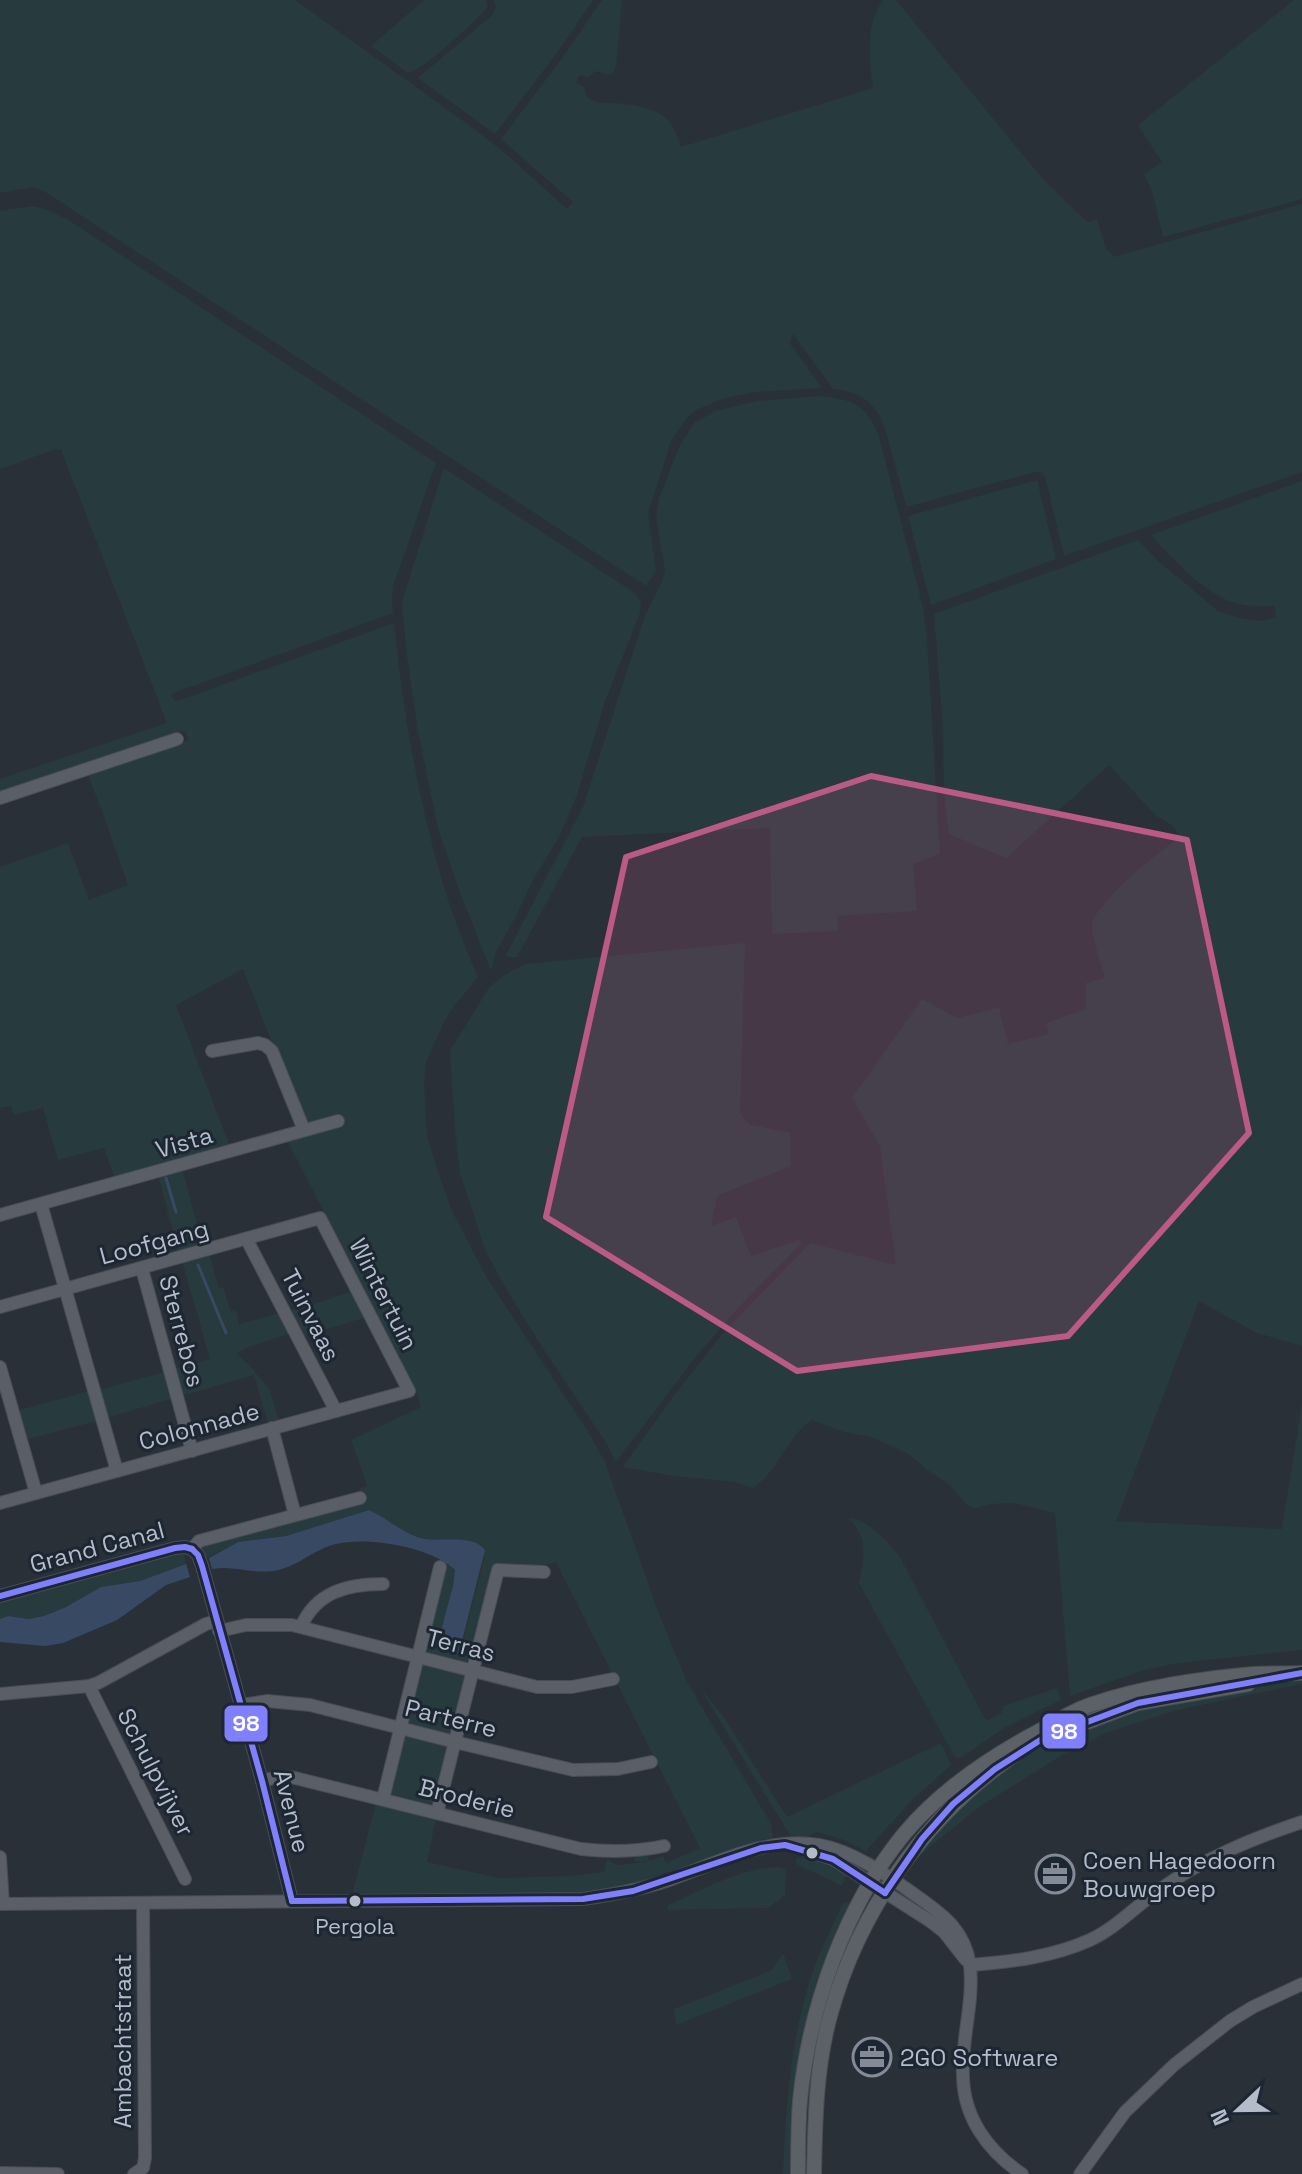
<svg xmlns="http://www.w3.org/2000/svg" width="1302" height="2174" font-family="'Space Grotesk',sans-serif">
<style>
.green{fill:#273a3e}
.water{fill:#384963}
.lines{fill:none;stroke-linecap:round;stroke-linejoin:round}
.stream{stroke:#384963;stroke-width:3}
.minor-casing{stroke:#484c53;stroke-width:14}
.major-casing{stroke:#484c55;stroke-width:16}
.minor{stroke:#5a5e66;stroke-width:12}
.major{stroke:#5c6168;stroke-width:14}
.bus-1-casing{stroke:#1d2633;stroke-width:12}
.bus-1{stroke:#8080ff;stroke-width:6}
.marked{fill:#bc5a87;fill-opacity:0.2;stroke:#bc5a87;stroke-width:6;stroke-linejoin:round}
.bus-dot{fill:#b4bcc9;stroke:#1d2633;stroke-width:3}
.labels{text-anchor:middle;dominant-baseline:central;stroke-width:6;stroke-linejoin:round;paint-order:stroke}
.bus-label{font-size:22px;fill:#b4bcc9;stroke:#1d2633}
.street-label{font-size:24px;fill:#b4bcc9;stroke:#1d2633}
.poi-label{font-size:24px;fill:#b4bcc9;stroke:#1d2633;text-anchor:start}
.line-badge{stroke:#1d2633;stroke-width:3}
.badge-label{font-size:22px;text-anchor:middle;font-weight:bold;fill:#fff}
</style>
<rect width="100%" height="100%" fill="#2a3038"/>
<g class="green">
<path d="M0,0H295L477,131L506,154L567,209L573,202L501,139L563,57L602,0H622L616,67L614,72L608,75L596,71L588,77L579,75L576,82L584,87L587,97C597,104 600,103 611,103C631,104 658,107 671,123C675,130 678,140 681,147L873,88C869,59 865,25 883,0H896L1041,177L1086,221L1089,222L1097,219L1106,249L1114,257L1302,204V472L1064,556L1045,476L1041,472H1035L906,507C902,491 898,474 893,458C884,420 877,393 833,389L793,334L789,342L822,388L756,392L725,398L698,409L689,415L671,441L648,513L656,571L646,586L47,193L33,187L0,193Z"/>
<path d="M424,0H486L488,6L483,13C467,27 427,68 408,73L371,46Z"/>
<path d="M494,0H593L557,53L495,134L418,78L492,15L496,7Z"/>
<path d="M1294,0H1302V199L1163,237L1152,191L1144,174L1162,162L1138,125Z"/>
<path d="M33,206C62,212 89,234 114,250L436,463L393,586L392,600L393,613L171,694L175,702L394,623C403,713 419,804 445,890C454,920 466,949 478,977L454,1006L444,1022L426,1062L424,1084L427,1137L440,1178L452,1211L487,1278L587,1430L605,1462L659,1614L687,1682L771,1824L773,1837L730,1850L637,1883L594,1893L352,1895L376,1803L436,1818L427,1862L499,1878L570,1876L604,1872L607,1859L616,1865L646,1862L648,1861L635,1862L634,1855L648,1854L649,1861L663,1856L666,1863L700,1848L556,1562C533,1570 513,1560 496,1566L469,1661L466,1663L429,1654L426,1645L446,1563L455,1570L453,1586L458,1652L462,1645L484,1558L482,1545C463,1539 444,1542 425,1539C404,1535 388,1518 369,1510L286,1536L238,1542L204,1559L200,1547L364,1500L360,1488L367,1486L351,1440L421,1407L418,1395L287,1140L305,1126L243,969L176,1005L230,1147L115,1179L104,1148L58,1160L43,1108L14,1115L11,1106L0,1108V867L68,843L89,900L128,885L105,819L88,775L189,740L185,731L0,794V779L167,723L61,450L56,449L0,469V211Z"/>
<path d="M820,396C851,400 864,402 878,433L923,607L927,638L940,854L913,864L917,911L837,916L838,931L772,934L770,828L582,837L517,957H508L506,955L583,807L645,616L662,581L665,571L656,515L659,498L680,445L695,422L716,411L757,401Z"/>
<path d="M444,468L635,593L641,603L640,613L605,701L577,795L559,837L534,878L516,916L496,952L491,971L459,890L438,829L418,731L406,650L402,601Z"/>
<path d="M1037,480L1056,559L931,605L908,516Z"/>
<path d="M1302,481V1346L1257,1333L1199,1301L1116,1521L1282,1529L1302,1403V1650L1178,1663L1144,1670L1070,1696L1055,1513L1014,1503L992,1504L975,1508L967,1505L949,1484L926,1469L909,1454L871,1437L844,1432L812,1420C786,1437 779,1471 753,1488L735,1482L674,1476L623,1467L673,1397L723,1333L810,1243L896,1265L880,1146L852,1098L922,999L957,1018L999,1008L1008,1044L1049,1034L1046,1023L1086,1009V983L1105,978C1102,964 1089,934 1093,921C1100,901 1160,848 1181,838C1175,828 1168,820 1157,817L1109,765L1006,858L949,834L944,794L943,728L934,614L1138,540L1157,560L1218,611L1239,618L1262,621L1276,617L1274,606C1260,606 1248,607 1235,603C1206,595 1171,557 1151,535Z"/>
<path d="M745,943L740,1112L746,1122L752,1125L790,1133L791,1166L717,1196L711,1226L736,1217L751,1256L799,1240L801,1244L737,1309L694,1359L616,1462L607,1444L537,1339L504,1285L485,1250L460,1173L455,1130L450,1051L490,986L511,971L525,964Z"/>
<path d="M182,1169L203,1245L179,1252L158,1176Z"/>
<path d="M209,1254L219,1288L223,1287L231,1312L236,1310L239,1324L281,1313L291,1333L243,1349L237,1354L249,1365L270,1390L279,1421L268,1424L254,1375L181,1396L173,1369L210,1359L182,1261Z"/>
<path d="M354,1291L367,1317L301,1337L288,1312Z"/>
<path d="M164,1372L171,1399L106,1418L99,1390Z"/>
<path d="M89,1391L97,1421L24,1440L16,1411Z"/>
<path d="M848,1518C867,1518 891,1544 901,1559L986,1721L1002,1713L1003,1706L1057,1688L1061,1700L1004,1728L962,1757L958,1758L954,1756L859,1583C864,1558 869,1538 848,1518Z"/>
<path d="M184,1553L186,1564L140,1581L101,1587L66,1607L44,1616L29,1619L8,1616L0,1619V1603Z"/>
<path d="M424,1663L466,1674L452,1732L447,1735L411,1726L407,1718L420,1667Z"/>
<path d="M1302,1681V1684L1177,1710L1106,1733L1061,1756L979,1807L920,1855L919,1854L951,1814L1014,1762L1062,1733L1098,1721L1202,1692Z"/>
<path d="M698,1685L723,1716L787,1817L941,1743L951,1765L913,1799L866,1851L844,1840L817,1832L802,1839L790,1835Z"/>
<path d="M409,1734L446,1744L448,1747L436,1804L430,1807L393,1797L390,1789L403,1736Z"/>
<path d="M797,1858L825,1859L847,1874L842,1886L796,1864Z"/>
<path d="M779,1867L786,1869L785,1895L768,1908L668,1910L667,1906C702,1890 740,1868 779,1867Z"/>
<path d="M847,1902L853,1907L793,2120L791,2174H783C786,2107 790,2042 811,1977C819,1952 832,1927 843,1903Z"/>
<path d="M783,1953L792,1979L676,2025L674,2009L772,1970Z"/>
</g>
<g class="water">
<path d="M369,1510C388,1518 404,1535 425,1539C442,1542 474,1534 485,1550L461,1645L458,1653L439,1649L438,1642L453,1586L455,1570C432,1547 367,1536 336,1544C314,1549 296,1568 273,1571C252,1574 233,1565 212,1569L209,1558L238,1542L286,1536Z"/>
<path d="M186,1564L190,1577L166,1585L117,1620L63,1643L45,1646L0,1642V1619L8,1616L29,1619L44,1616L66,1607L101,1587L140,1581Z"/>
</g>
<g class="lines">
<g class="stream">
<path d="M166,1178L176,1212"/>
<path d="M198,1265L226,1333"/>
</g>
<defs>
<g id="minor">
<path d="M0,798L177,739"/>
<path d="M212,1051L258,1043L265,1045L272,1051L304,1130"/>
<path d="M41,1204L117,1471"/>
<path d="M0,1215L338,1121"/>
<path d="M247,1240L336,1411"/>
<path d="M142,1269L192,1451"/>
<path d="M0,1307L320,1218L409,1391L0,1503"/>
<path d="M0,1367L36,1493"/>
<path d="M272,1428L295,1515"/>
<path d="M192,1549L198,1555L202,1566L262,1781L292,1901"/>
<path d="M192,1549L199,1541L360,1498"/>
<path d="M0,1596L175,1548L185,1547L192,1549"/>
<path d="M301,1627C316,1592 347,1584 383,1584"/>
<path d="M219,1631L246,1625H292L537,1687H572L613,1679"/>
<path d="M89,1686L185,1879"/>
<path d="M0,1694L89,1686L98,1683L206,1624L217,1621"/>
<path d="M241,1705L268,1701L310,1705L455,1742L573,1770L618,1769L651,1762"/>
<path d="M262,1781L277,1777H291L581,1849C609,1852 636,1852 664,1846"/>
<path d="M383,1799L440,1567"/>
<path d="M437,1813L498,1570L544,1572"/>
<path d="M805,1850L833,1859L930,1921L944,1932L966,1960"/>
<path d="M0,1857L3,1904"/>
<path d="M0,1904L583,1899C611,1895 639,1890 666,1881C715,1864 766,1836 819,1845C852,1851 884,1873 911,1892C940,1913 964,1927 970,1965"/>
<path d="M0,2173L58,2174"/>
<path d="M134,2174L143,2168L145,2158L143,1903"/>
<path d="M1022,2174C988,2151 964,2118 963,2077C961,2039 974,2004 970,1965C1011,1962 1052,1957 1090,1940C1116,1928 1136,1906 1159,1890C1203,1859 1251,1839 1302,1822"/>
<path d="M1080,2174L1125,2112L1174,2065L1230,2021L1253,2007L1302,1984"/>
</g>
<g id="major">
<path d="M1045,1738L1138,1703L1248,1684"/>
<path d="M798,2174C798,2150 798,2125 800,2101C809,2008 845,1906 904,1834C938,1793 983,1762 1028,1737C1050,1726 1070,1711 1093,1704C1140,1688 1203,1678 1254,1674C1270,1673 1286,1674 1302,1673"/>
<path d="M814,2174C815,2121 816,2067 830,2016C858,1912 925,1817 1013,1756"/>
</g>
</defs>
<use href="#minor" class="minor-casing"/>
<use href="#major" class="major-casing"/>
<use href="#minor" class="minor"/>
<use href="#major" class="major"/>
<defs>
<g id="bus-1">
<path d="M192,1549L198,1555L202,1566L262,1781L292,1901"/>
<path d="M0,1596L175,1548L185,1547L192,1549"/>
<path d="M885,1893L922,1839L953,1804L995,1769L1042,1739L1138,1703L1302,1673"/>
<path d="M292,1901L583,1899L633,1891L761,1848L785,1845L833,1859L885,1893"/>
</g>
</defs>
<use href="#bus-1" class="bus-1-casing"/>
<use href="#bus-1" class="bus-1"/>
</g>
<path class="marked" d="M871,776L1187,840L1249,1133L1068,1336L797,1371L546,1217L626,857Z"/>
<defs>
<symbol id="office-ring" viewBox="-11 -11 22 22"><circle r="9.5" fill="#1d2633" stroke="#848b96" stroke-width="1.5"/><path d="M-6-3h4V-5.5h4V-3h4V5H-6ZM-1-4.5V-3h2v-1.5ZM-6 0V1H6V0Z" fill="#848b96"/></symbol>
</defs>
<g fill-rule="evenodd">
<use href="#office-ring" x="1033" y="1852" width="44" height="44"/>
<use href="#office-ring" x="850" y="2035" width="44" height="44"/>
</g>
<g class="bus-dot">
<circle cx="812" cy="1853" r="7"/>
<circle cx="355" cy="1901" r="7"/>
</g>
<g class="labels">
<g class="bus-label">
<text x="355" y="1926">Pergola</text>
</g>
<g class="street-label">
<text transform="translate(184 1142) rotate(-16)">Vista</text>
<text transform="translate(154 1242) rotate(-15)">Loofgang</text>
<text transform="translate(384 1294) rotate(63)">Wintertuin</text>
<text transform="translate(311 1315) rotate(63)">Tuinvaas</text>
<text transform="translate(182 1331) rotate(75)">Sterrebos</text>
<text transform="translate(199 1426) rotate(-15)">Colonnade</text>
<text transform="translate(97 1547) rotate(-15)">Grand Canal</text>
<text transform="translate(461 1645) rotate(14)">Terras</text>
<text transform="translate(451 1718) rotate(14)">Parterre</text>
<text transform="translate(156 1772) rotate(63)">Schulpvijver</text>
<text transform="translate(467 1798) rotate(14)">Broderie</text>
<text transform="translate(292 1811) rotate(76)">Avenue</text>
<text transform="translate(122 2041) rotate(-90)">Ambachtstraat</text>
</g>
<g class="poi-label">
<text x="1083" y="1860">Coen Hagedoorn<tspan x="1083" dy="28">Bouwgroep</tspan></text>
<text x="900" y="2057">2GO Software</text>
</g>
</g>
<g class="line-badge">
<rect x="223" y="1704" width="46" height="39" rx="8" fill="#8080ff"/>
<rect x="1041" y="1712" width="46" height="38" rx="8" fill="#8080ff"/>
</g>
<g class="badge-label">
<text x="246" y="1731">98</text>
<text x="1064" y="1739">98</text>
</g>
<g transform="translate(1238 2110) rotate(248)" stroke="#1d2633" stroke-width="6" paint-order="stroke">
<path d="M0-6L14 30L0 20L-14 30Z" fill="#b4bcc9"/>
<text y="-12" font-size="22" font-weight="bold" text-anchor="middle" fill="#b4bcc9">N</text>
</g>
</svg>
